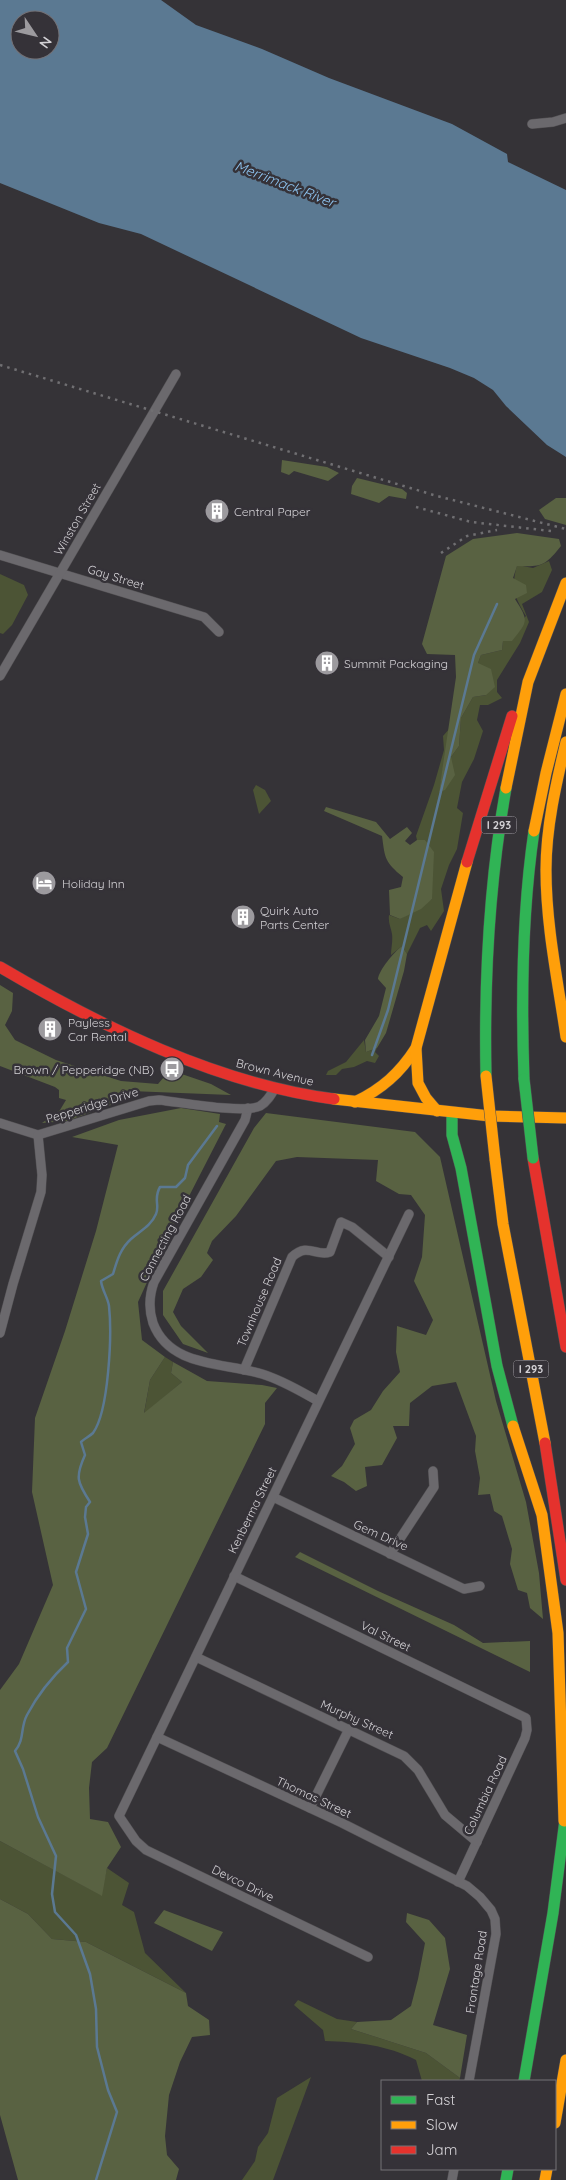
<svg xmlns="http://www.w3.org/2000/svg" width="566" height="2180" font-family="Quicksand,sans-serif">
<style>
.green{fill:#4c5435}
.forest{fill:#596242}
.water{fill:#5b7992;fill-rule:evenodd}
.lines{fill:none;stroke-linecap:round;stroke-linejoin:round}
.stream{stroke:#5b7992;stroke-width:2.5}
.street-casing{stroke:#514f52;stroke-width:10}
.fast-casing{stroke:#514f52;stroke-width:12}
.slow-casing{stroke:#514f52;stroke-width:12}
.jam-casing{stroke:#514f52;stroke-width:12}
.street{stroke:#6b696d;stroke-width:9}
.fast{stroke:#30b455;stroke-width:11}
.slow{stroke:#ff9f0a;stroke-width:11}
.jam{stroke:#e5322d;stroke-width:11}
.rail{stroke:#706f72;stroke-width:2.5;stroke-dasharray:2.5 5;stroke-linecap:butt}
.fast-bridge-casing{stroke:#514f52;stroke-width:12;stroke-linecap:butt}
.slow-bridge-casing{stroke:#514f52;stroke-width:12;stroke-linecap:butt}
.fast-bridge{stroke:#30b455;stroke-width:11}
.slow-bridge{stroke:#ff9f0a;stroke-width:11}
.labels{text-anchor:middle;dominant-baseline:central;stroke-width:5;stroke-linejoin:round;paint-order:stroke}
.shield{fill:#353238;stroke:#a4a1a6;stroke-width:1}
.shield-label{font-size:11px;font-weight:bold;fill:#d3d1d5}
.poi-label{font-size:12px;fill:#d3d1d5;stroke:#353238;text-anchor:start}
.street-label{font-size:12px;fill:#d3d1d5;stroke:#353238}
.water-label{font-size:14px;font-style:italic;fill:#8fc6f3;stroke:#353238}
</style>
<rect width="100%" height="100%" fill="#353337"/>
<g class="green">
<path d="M549,561L552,570L542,592L522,604L529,622L520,643L497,680V692L502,698L488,705H480L477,720L483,731L474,759L462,782L457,808L463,813L457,849L449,865L441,889L444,911L431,931L427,925L420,928L407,954L402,946L391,955C391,948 393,941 392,934C391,927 388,923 389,915L400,919L432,899V884L425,840H417L416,836L434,785L444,750L443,736L450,728L439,792L451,757L459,746L461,718L473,697L486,695L478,663L481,655L502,650L503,640L526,616C514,597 511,587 517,565L533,568Z"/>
<path d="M0,574L24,585L28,595L12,625L3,634L0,633Z"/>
<path d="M256,785L265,790L271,801L259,814L253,790Z"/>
<path d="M364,1040L366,1052L377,1048L375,1052L379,1056L375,1063L367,1061L354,1067L342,1069L336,1075H326L328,1071L346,1062Z"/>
<path d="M165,1357L173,1362L171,1373L182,1382L144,1414L150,1380Z"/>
<path d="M0,1841L101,1895L107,1868L129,1883L122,1905L134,1912L145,1953L186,1993L86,1942L52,1939L28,1914L0,1899Z"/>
<path d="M298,2000L337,2019L357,2022L351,2029L426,2053L460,2078L459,2081H422L416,2060C387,2045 357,2042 325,2041L323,2030L294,2005Z"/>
<path d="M311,2077L273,2180H242L255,2161L258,2147L268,2133L277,2098Z"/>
</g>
<g class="forest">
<path d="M282,460L327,467L339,473L328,481L294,471L289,475L281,472Z"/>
<path d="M357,478L402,489L407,493L406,499L389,496L379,503L351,494L352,486Z"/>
<path d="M556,498H566V525L545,519L539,510Z"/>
<path d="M517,533L559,539L561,546C545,566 542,567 517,566L513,578L526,585L527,593L515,599C529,621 528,621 512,641H503L502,650L481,655L478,663L491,669L495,687L486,695L473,697L461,718L459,746L451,757L455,775L445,790L439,792L456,677L455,655L427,654L422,644L446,556L473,539Z"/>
<path d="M326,807L376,822L390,839L407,827L412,833L405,841L410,845L417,840H425L434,852L432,899L421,909L400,919L390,915L389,890L401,887L403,877C385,862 385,859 382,836L324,811Z"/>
<path d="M402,946L407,954L404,971L386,1033L377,1048L366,1052L365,1040L379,1016L386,988L378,979C379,970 394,952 402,946Z"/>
<path d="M0,985L13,993L12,1011L5,1025L15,1040L56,1060L121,1081L158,1084L170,1070L211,1084L231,1095L130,1091L122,1101L67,1121L42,1123L60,1110L66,1100L59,1098V1090L55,1087L0,1066Z"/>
<path d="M181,1108L220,1114L219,1122L226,1124L164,1245L138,1302L142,1340L165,1357L150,1380L144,1413L182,1382L171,1373L173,1362L207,1381L262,1385L277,1388L265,1403V1424L107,1748L92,1762L89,1788L90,1819L108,1822L121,1847L107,1868L102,1896L0,1841V1690L19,1664L53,1585L32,1492L35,1418L65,1331L96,1231L118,1145L72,1137L119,1120Z"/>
<path d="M266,1113L415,1132L440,1157L496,1401L526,1502L539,1573L543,1619L530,1608L527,1593L518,1590L510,1564L512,1549L502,1516L494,1511L490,1494L478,1495L480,1478L475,1451L476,1436L456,1382L432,1386L410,1403L409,1426H393L397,1438L382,1465L365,1467L367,1486L356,1491L344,1482L331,1476L342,1466L355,1444L350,1428L354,1420L371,1410L383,1391L400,1372L396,1352L397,1326L426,1335L433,1320L414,1281L422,1257L425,1215L411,1195L399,1194L376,1181L378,1160L297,1157L276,1161L236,1216L212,1241L207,1253L213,1260L201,1277L183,1289L173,1312L181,1326L208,1353L183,1344L163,1315V1291L254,1128Z"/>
<path d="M300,1552L378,1591L454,1625L483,1643L530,1641V1672L295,1557Z"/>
<path d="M0,1899L28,1914L52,1939L86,1942L186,1993L188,2006L209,2020L210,2035L192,2037L180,2062L169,2095L165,2136L167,2155L179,2169L176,2180H18L0,2115Z"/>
<path d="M164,1910L223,1932L212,1951L154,1923Z"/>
<path d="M407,1913L429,1920L445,1938L450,1969L433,2025L467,2035L460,2078L426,2053L351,2029L357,2022L391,2020L411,2006L418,1979L425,1943L406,1922Z"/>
</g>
<path class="water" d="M0,0H161L196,25L262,49L329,78L452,124L507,154L508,162L566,190V457L547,445L506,406L493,390L474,378L450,368L361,338L141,234L99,223L0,183ZM20,20H50V50H20Z"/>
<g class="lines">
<g class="stream">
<path d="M372,1055L388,1010L474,655L497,604"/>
<path d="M96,2180L117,2112L108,2090L97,2047L96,2009L90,1974L76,1935L55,1912L52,1894L56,1856L38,1817L23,1769L15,1751C25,1739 20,1728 27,1715C37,1696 52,1677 68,1662L67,1648L86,1609L76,1572L88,1534L85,1517L86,1507L90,1502C77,1482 75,1477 85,1455L81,1442C84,1439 90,1436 93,1433C109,1411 112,1334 109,1306C108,1298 102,1290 101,1281L113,1274C117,1261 120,1249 131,1239C140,1231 151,1226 156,1214C160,1205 153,1199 160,1187H176L185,1178L188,1165L217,1126"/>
</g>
<defs>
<g id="street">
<path d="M532,124L553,122L566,118"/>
<path d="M0,555L204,617L219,632"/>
<path d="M0,676L176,374"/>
<path d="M248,1108L245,1120L154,1282C149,1296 148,1308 153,1323C170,1368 224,1362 262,1374C282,1380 300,1391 318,1401"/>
<path d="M0,1123L38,1135L149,1101L159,1100C180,1102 243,1114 260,1106C267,1102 271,1095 275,1088"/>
<path d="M0,1333L13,1284L41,1192L42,1175L38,1135"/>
<path d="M244,1370L292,1257C308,1242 316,1257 330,1252L341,1222L352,1227L389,1257"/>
<path d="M273,1497L464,1589L480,1586"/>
<path d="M390,1554L434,1487L433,1471"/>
<path d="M234,1576L526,1718L527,1730L525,1738L458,1882"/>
<path d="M196,1657L404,1756L418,1770L445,1815L477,1842"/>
<path d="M157,1737L342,1823L467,1886L480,1897L491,1910L495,1919L496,1934L469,2081"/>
<path d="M310,1808L349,1729"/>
<path d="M368,1957L146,1850L136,1841L119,1816L409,1214"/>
<path d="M452,2180L454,2169"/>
</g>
<g id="fast">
<path d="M486,1076C484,979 489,884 506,788"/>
<path d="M524,1079C521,996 522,913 534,831"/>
<path d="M452,1113V1135L461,1168L497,1366L513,1426"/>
<path d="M524,2081L553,1913L566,1812"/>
<path d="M506,2180L508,2169"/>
</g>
<g id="slow">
<path d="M566,742C556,784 546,827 546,870C546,926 558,982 566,1037"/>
<path d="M506,788L528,682L566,583"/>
<path d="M534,831L546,773L566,694"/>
<path d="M334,1099L490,1116L566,1118"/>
<path d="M355,1102C382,1089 400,1073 416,1048"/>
<path d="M437,1111L426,1098L418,1083L416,1048L467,862"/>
<path d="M495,1159L503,1224L545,1443"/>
<path d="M513,1426L542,1515L558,1633L564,1821"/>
<path d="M555,2123L566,2060"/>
<path d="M545,2180L547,2169"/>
</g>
<g id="jam">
<path d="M467,862L512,716"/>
<path d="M0,967C100,1026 218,1084 334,1099"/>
<path d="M533,1158L566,1347"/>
<path d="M545,1443L566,1580"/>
</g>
</defs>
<use href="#street" class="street-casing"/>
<use href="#fast" class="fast-casing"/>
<use href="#slow" class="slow-casing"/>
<use href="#jam" class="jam-casing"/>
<use href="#street" class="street"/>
<use href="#fast" class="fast"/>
<use href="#slow" class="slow"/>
<use href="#jam" class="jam"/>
<g class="rail">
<path d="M0,365L437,496L566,529"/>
<path d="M416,507L471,522L551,531"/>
<path d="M441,553L467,536L497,530"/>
</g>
<defs>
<path id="fast-bridge" d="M524,1079L533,1158"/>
<path id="slow-bridge" d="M486,1076L495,1159"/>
</defs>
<use href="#fast-bridge" class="fast-bridge-casing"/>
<use href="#slow-bridge" class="slow-bridge-casing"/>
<use href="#fast-bridge" class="fast-bridge"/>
<use href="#slow-bridge" class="slow-bridge"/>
</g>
<defs>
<symbol id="building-disc" viewBox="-11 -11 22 22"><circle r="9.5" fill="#9c9a9e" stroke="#353238"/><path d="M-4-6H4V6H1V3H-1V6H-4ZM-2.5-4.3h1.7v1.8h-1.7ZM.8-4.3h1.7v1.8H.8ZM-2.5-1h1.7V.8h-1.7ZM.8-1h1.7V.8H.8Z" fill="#fff"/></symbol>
<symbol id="hotel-disc" viewBox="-11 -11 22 22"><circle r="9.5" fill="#9c9a9e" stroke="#353238"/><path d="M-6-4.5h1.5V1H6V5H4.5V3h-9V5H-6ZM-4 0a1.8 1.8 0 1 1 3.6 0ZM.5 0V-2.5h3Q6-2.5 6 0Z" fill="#fff"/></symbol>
<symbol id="bus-disc" viewBox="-11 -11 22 22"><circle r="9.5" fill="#9c9a9e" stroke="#353238"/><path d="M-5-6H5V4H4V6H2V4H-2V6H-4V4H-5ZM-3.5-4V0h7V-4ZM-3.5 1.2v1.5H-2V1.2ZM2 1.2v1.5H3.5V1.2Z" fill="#fff"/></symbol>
</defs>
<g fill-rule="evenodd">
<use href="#building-disc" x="203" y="497" width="28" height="28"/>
<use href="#building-disc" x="313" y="649" width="28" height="28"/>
<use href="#hotel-disc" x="30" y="869" width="28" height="28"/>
<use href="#building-disc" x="229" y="903" width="28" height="28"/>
<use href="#building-disc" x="36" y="1015" width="28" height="28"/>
<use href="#bus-disc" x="158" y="1055" width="28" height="28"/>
</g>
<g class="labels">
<g class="shield">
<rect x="481.5" y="816.5" width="35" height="17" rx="4"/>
<rect x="513.5" y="1360.5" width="35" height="17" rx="4"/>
</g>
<g class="shield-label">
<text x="499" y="825">I 293</text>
<text x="531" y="1369">I 293</text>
</g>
<g class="poi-label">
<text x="234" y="511">Central Paper</text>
<text x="344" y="663">Summit Packaging</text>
<text x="62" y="883">Holiday Inn</text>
<text x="260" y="910">Quirk Auto<tspan x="260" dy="14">Parts Center</tspan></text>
<text x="68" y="1022">Payless<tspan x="68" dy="14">Car Rental</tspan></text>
<text x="154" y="1069" text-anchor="end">Brown / Pepperidge (NB)</text>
</g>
<g class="street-label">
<text transform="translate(77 519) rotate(-60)">Winston Street</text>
<text transform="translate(116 577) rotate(17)">Gay Street</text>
<text transform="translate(275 1072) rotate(14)">Brown Avenue</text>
<text transform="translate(92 1105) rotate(-17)">Pepperidge Drive</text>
<text transform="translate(165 1238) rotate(-62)">Connecting Road</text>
<text transform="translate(259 1302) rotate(-67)">Townhouse Road</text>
<text transform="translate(252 1510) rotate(-64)">Kenberma Street</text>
<text transform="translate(381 1535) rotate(24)">Gem Drive</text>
<text transform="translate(386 1636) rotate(26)">Val Street</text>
<text transform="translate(357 1719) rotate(24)">Murphy Street</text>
<text transform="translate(485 1795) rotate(-65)">Columbia Road</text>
<text transform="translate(314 1797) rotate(25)">Thomas Street</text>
<text transform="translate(243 1883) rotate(26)">Devco Drive</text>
<text transform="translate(476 1972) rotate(-81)">Frontage Road</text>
</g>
<g class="water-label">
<text transform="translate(285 184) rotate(21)">Merrimack River</text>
</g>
</g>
<rect x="381" y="2080" width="175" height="90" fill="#353238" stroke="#747277"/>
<rect x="391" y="2096" width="25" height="8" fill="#30b455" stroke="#747277"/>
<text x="426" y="2105" font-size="15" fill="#d3d1d5">Fast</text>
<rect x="391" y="2121" width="25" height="8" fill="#ff9f0a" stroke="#747277"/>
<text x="426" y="2130" font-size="15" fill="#d3d1d5">Slow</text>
<rect x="391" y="2146" width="25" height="8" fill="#e5322d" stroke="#747277"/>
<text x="426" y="2155" font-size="15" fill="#d3d1d5">Jam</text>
<g transform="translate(35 35) rotate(125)"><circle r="24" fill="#353238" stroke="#747277"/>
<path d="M0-4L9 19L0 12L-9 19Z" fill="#9c9a9e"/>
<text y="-8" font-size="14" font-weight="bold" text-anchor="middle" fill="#d3d1d5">N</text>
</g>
</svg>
